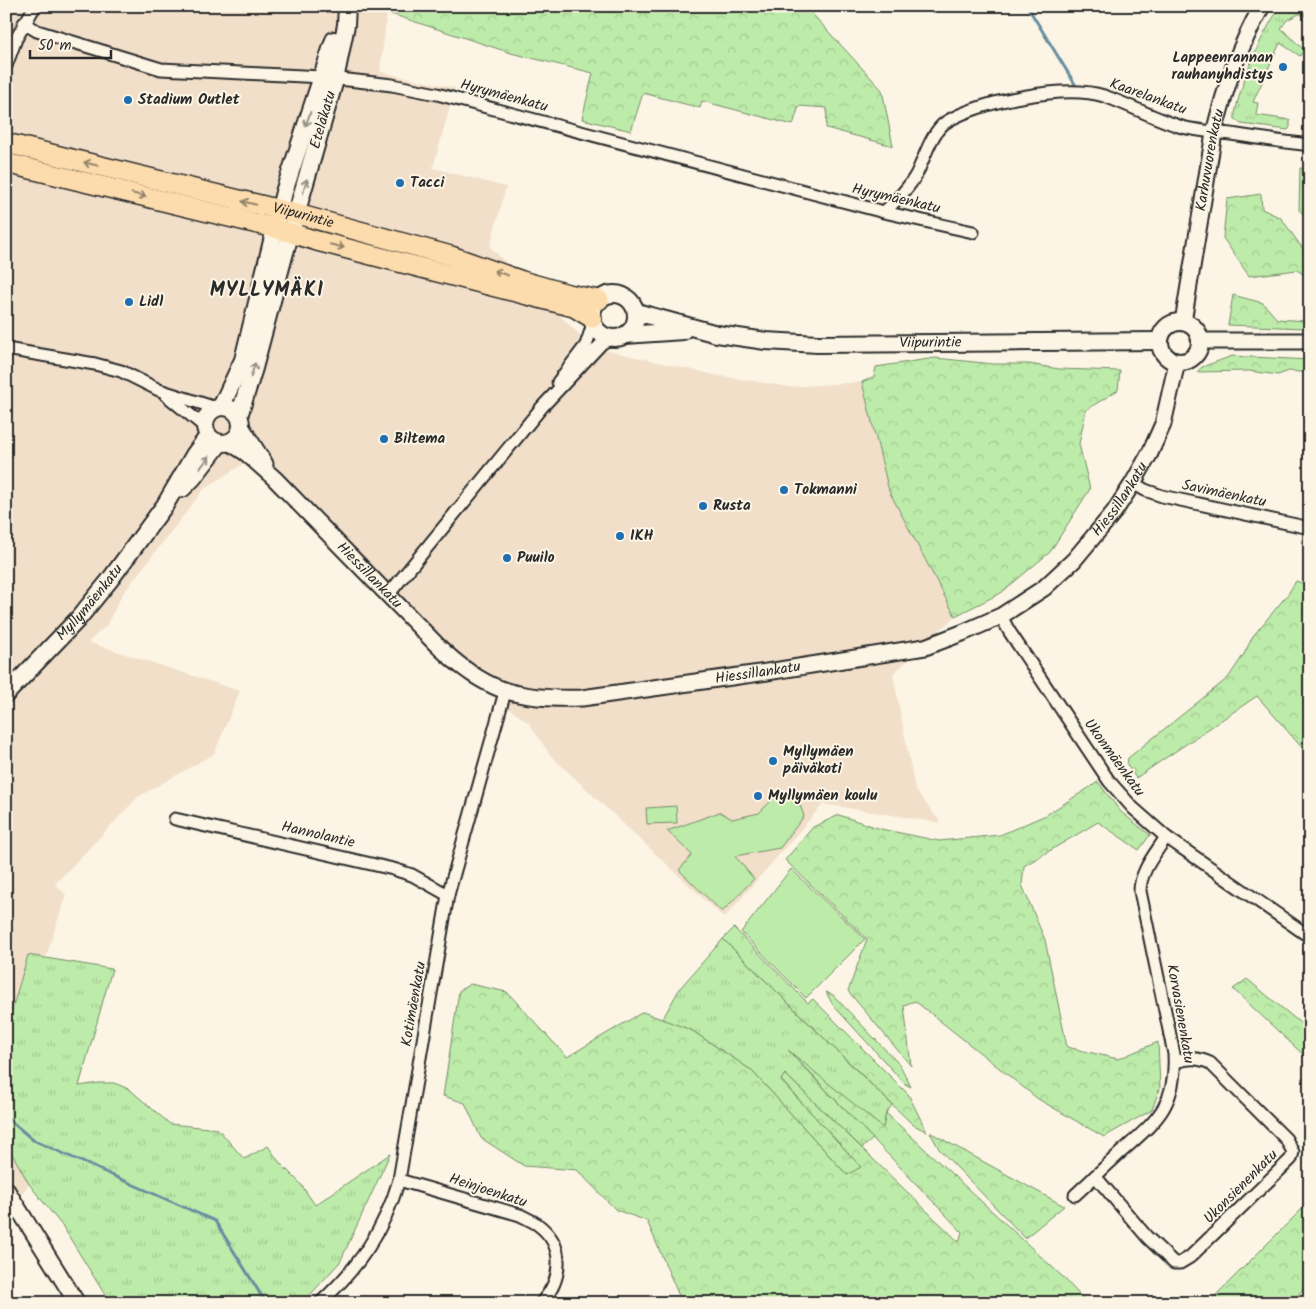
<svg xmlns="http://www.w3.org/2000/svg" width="1316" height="1309" font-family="Kalam,sans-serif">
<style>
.built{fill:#f1dfca}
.grass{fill:url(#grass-tufts);stroke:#748b6a}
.forest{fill:url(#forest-crowns);stroke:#748b6a}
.green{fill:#bdeba9;stroke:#748b6a}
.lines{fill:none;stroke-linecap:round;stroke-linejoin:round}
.stream{stroke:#678da1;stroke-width:3}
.minor-casing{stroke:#2b2b2b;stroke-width:15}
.tertiary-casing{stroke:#2b2b2b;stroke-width:19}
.secondary-casing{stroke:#2b2b2b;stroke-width:20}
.primary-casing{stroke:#2b2b2b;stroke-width:22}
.minor{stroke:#fcf5e5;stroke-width:11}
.tertiary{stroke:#fcf5e5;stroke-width:15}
.secondary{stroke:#fcf5e5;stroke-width:16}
.primary{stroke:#fcdcac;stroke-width:19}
.oneway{stroke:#949088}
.oneway2{stroke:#94846c}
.poi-dot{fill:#1f6fb2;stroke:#fcf5e5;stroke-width:2}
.labels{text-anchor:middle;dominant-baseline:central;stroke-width:4;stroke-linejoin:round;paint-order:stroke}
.poi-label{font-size:15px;font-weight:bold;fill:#2b2b2b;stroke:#fcf5e5;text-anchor:start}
.street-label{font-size:15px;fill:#2b2b2b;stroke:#fcf5e5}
.district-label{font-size:20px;font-weight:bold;letter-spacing:1px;fill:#2b2b2b;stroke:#fcf5e5}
</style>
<defs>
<pattern id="grass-tufts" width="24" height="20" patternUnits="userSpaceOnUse" patternTransform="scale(1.25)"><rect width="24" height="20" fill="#bdeba9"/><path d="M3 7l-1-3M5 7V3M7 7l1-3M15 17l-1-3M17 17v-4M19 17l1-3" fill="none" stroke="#a3ca92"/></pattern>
<pattern id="forest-crowns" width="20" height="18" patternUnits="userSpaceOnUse" patternTransform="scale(1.25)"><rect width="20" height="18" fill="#bdeba9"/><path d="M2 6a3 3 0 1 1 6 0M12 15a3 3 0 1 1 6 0" fill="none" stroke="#a3ca92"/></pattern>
</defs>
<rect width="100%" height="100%" fill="#fcf5e5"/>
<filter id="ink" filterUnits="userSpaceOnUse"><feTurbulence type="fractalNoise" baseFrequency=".02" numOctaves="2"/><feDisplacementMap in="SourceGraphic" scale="10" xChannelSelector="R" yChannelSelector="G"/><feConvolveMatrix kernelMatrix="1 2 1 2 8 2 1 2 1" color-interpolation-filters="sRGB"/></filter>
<g filter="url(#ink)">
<g class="built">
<path d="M6,6H22L31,12L35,6H375L377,12L387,13L380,72L455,88L433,168L506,187L490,247L592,347L715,375L790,387L862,382L889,491L955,616L893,674L915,789L941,823L823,804L724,918L550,755L529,723L452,668L381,598L246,462L204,489L122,595L106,626L88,642L240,691L214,754L138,797L55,884L66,895L46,957L28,955L6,1030Z"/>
<path d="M6,1143L29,1184L6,1217Z"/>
</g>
<g class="grass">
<path d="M1281,6H1292V12H1301L1310,15V17L1299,14L1287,20L1281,28L1304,50L1300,56L1280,43L1253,102L1258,103L1256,115L1290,120V127L1288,130L1241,124L1235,119V114C1241,81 1261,34 1281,6Z"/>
<path d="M723,939L892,1105L886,1113L883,1129L792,1055L873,1139L862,1148L785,1074L781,1081L862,1167L847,1175L751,1070L691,1030L662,1020L680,988Z"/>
<path d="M28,955L112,969L79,1086L99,1083H114L129,1089L170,1124L218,1129L244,1159L268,1146L280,1163L300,1183L315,1205L390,1154L340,1262L311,1294L299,1303H110L63,1227L29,1184L6,1143V1030Z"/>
</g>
<g class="forest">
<path d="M375,6H805L882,90L893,146L826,128L827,108L799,106L793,125L702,101L700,108L643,93L631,131L582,119L593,73L511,53L388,13H377Z"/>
<path d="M1300,168L1310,170V220L1299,210Z"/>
<path d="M1261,194L1262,209L1281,218L1303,249H1310V279L1297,270L1249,276L1223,238L1227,199Z"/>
<path d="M1233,295L1263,303L1277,319L1306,321L1305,328L1228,325Z"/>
<path d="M1232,356L1310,360V373L1289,371L1278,375L1249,371L1197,372L1202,367Z"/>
<path d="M935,358L994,364H1029L1059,369L1120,371L1118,390L1086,410L1079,444L1090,489L1050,552L1001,593L955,616L889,491L862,382L874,377L876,367Z"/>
<path d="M1296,581L1310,586V624L1308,634L1310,635V757L1257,696L1136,778L1127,765L1128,758L1228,678L1244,654L1253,636L1288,594Z"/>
<path d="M1098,782L1121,812L1150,835L1139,850L1098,822L1024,866L1022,885L1045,940L1067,1047L1118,1059L1158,1042L1160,1087L1152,1110L1104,1137L1038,1099L915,1001L904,1005L911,1066L848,991L867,939L785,860L813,827L839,815L881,829L939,841L1000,835L1046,815Z"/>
<path d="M734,928L808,1003L813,999L908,1094L927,1132L912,1124L723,939Z"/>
<path d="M1247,979L1310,1031V1061L1233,989Z"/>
<path d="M470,984L507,992L567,1057L643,1012L691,1030L751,1070L847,1175L861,1167L781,1080L785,1074L959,1242L962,1232L788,1050L883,1128L886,1113L1064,1278L1087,1303H682L647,1221L616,1210L577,1170L524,1166L481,1138L465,1103L443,1096L459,991Z"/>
<path d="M826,992L833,995L900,1065L911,1087L905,1084L833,1005Z"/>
<path d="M930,1132L933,1134L1064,1206L1025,1238L939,1149Z"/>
<path d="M1310,1201V1278L1293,1303H1208Z"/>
</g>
<g class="green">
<path d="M796,794L804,816L780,848L735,856L754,879L722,912L679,870L692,855L667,831L720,812L732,819L759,813L774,798Z"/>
<path d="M676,806L677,823L647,824L646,808Z"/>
<path d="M791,869L865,939L806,998L741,932Z"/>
</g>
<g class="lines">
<g class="stream">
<path d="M1027,6L1078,89"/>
<path d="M6,1117L33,1140L215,1221L266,1303"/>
</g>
<defs>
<g id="minor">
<path d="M24,23L37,31L161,69L322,77L392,85L437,94L884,212L973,232"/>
<path d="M6,66L16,39L35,6"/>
<path d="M884,212C896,201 908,189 916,175C924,160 931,132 946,122C980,101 1065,84 1104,96C1130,105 1155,119 1182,127C1198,131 1214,132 1231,134C1257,138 1283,142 1310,145"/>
<path d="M6,349L95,364L121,371L159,390L216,408"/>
<path d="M558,382L586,345L593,324"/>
<path d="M166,395L205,427"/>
<path d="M1133,483L1145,490L1162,496L1310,528"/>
<path d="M388,595L542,407L602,343L612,338"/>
<path d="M1001,616L1009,631L1109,781L1133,808L1166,837L1310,937"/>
<path d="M175,819L393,869L412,875L448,895"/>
<path d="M1095,1176L1147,1237L1174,1263H1180L1190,1257L1291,1159L1293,1152L1286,1139L1210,1063C1197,1057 1189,1058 1175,1062"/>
<path d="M399,1180L520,1215C526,1218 532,1221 537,1224C566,1245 563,1279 541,1303"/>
<path d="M1075,1195C1090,1181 1105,1167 1120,1153C1156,1121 1177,1106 1174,1054L1140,891C1140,871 1156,853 1166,837"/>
<path d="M320,1303C359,1267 384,1231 399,1180L448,895L505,692"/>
</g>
<g id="tertiary">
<path id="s1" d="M1183,322L1214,133C1226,85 1238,49 1262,6"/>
<path d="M1201,341H1310"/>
<path d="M241,426L265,464"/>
<path id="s2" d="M229,442L246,453L274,478L436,644C484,691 515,700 582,698L767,672L925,647L962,633L1001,616L1044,588L1074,560L1114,512L1133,483L1150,453L1163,424L1177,362"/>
<path d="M6,1189L77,1303"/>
</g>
<g id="secondary">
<circle cx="614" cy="316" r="22"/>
<path id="s3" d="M636,312L717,334L766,341L818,344L1159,341"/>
<circle cx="1180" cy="342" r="20"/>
<path d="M625,335L683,331"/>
<circle cx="223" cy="425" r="18"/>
<path d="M221,407L243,360L284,192L334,40"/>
<path id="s4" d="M239,416L254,368L284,256L335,80L346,25L347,6"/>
<path d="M182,489L193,478L220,443"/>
<path id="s5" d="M6,694L78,619L109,581L165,505L194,455L208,436"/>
</g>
<g id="primary">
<path id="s6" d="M6,143L297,214L451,256L522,281L568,294L599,300"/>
<path d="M6,163L275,228L317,241L574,307L592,318"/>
</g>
</defs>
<use href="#minor" class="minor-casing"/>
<use href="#tertiary" class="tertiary-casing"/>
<use href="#secondary" class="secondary-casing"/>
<use href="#primary" class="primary-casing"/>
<use href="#minor" class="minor"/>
<use href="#tertiary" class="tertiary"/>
<use href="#secondary" class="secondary"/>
<use href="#primary" class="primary"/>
</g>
<defs><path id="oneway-shaft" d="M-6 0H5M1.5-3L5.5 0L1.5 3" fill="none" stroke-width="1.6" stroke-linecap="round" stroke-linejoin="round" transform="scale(1.25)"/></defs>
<g class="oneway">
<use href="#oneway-shaft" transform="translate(308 119) rotate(109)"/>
<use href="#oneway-shaft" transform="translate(305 186) rotate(-74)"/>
<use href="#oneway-shaft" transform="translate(253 370) rotate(-73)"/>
<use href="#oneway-shaft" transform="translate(205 462) rotate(-52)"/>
</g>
<g class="oneway2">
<use href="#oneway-shaft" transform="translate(91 164) rotate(-166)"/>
<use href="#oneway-shaft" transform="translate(139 195) rotate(14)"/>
<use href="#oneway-shaft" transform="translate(249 203) rotate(-166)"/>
<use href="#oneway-shaft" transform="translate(337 246) rotate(14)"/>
<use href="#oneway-shaft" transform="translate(501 273) rotate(-161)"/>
</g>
</g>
<g class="poi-dot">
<circle cx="1283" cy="67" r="5"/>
<circle cx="128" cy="100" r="5"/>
<circle cx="400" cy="183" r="5"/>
<circle cx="129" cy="302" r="5"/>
<circle cx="384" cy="439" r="5"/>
<circle cx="784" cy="490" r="5"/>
<circle cx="703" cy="506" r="5"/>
<circle cx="620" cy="536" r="5"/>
<circle cx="507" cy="558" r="5"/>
<circle cx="773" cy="761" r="5"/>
<circle cx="758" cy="796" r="5"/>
</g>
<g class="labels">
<g class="poi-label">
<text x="1273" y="58" text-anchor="end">Lappeenrannan<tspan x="1273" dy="17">rauhanyhdistys</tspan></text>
<text x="138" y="100">Stadium Outlet</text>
<text x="410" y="183">Tacci</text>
<text x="139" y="302">Lidl</text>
<text x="394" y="439">Biltema</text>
<text x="794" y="490">Tokmanni</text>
<text x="713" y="506">Rusta</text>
<text x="630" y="536">IKH</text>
<text x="517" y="558">Puuilo</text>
<text x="783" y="752">Myllymäen<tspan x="783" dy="17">päiväkoti</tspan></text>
<text x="768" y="796">Myllymäen koulu</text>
</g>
<g class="street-label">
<text transform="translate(504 96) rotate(15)">Hyrymäenkatu</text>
<text transform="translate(1148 97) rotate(20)">Kaarelankatu</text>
<text stroke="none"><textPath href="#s4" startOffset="308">Eteläkatu</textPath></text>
<text stroke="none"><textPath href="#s1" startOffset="164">Karhuvuorenkatu</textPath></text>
<text transform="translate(896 199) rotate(13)">Hyrymäenkatu</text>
<text stroke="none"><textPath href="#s6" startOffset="306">Viipurintie</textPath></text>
<text stroke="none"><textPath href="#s3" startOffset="298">Viipurintie</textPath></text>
<text transform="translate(1224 494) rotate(12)">Savimäenkatu</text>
<text stroke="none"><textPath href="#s2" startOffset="1049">Hiessillankatu</textPath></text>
<text stroke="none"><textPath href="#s2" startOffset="194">Hiessillankatu</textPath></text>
<text stroke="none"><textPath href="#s5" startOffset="124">Myllymäenkatu</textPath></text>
<text stroke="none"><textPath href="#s2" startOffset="629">Hiessillankatu</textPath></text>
<text transform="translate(1114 758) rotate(54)">Ukonmäenkatu</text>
<text transform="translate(318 835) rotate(13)">Hannolantie</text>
<text transform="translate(414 1004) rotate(-80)">Kotimäenkatu</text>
<text transform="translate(1180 1014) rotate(80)">Korvasienenkatu</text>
<text transform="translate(1241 1187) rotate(-45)">Ukonsienenkatu</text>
<text transform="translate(488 1191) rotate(18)">Heinjoenkatu</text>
</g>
<g class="district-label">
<text x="267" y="291">MYLLYMÄKI</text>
</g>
</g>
<rect width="1316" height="1309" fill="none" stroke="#fcf5e5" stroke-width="25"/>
<rect x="12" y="12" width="1291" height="1284" fill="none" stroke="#2b2b2b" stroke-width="2" filter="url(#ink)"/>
<path d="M30 50v8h81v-8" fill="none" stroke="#2b2b2b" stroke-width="2.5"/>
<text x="38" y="50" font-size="15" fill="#2b2b2b" stroke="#fcf5e5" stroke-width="4" paint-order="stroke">50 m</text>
</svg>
